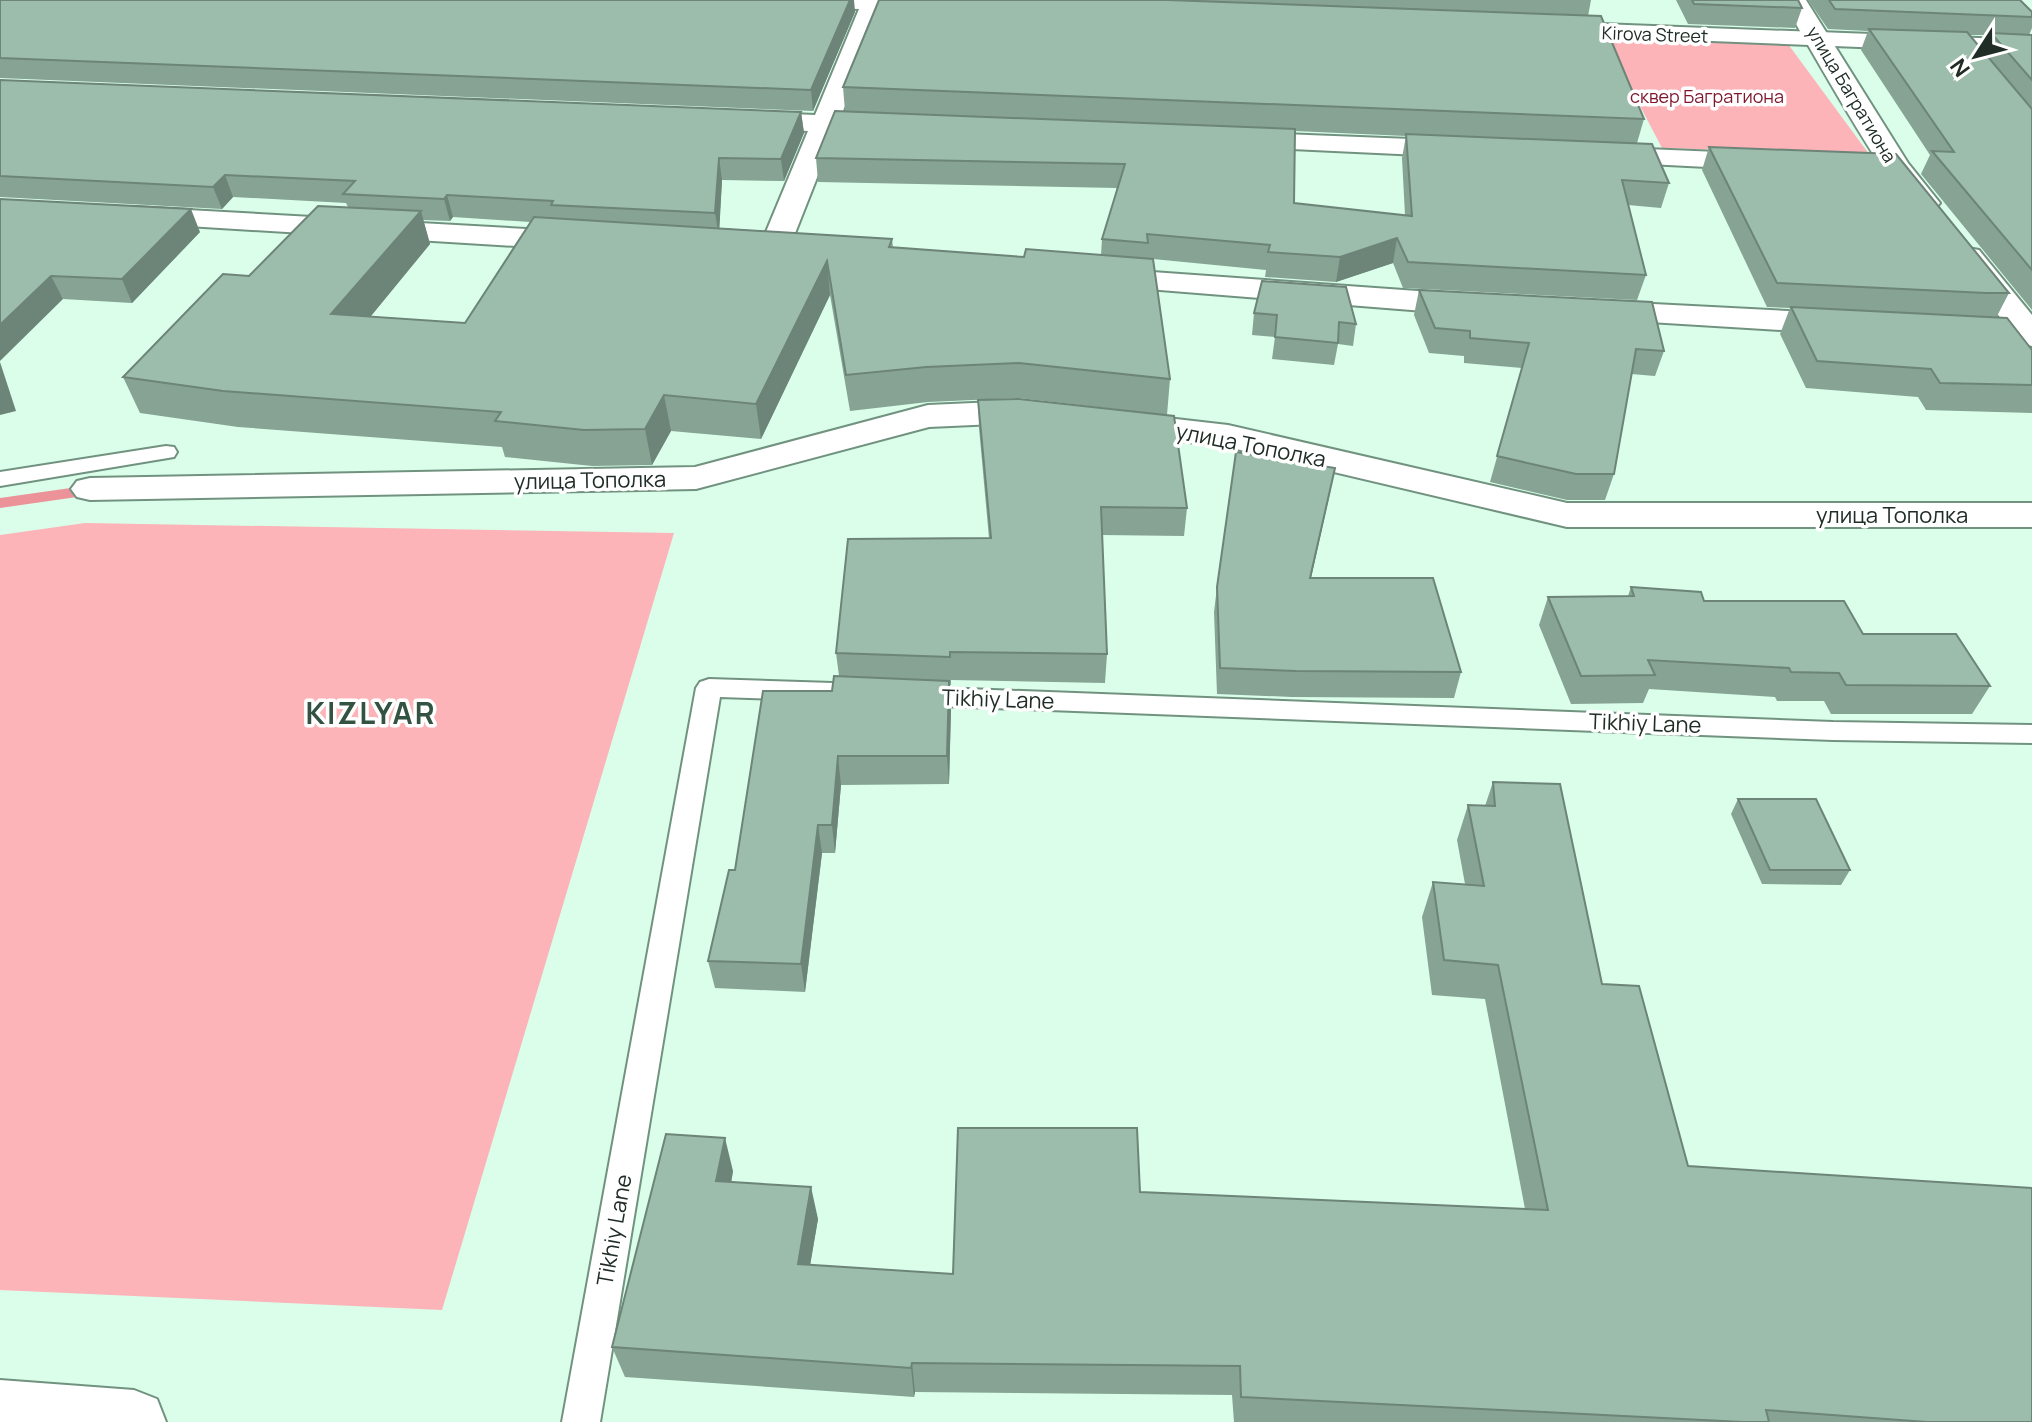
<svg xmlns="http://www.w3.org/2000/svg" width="2032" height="1422" font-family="Manrope,sans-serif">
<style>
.green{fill:#fcb4b8}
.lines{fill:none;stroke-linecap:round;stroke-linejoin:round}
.stream{fill:#eb9399;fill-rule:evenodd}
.lane-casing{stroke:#729280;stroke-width:4}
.street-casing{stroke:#729280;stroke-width:4}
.secondary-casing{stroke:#729280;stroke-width:4}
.lane{fill:#fff;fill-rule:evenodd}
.street{fill:#fff;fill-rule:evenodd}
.secondary{fill:#fff;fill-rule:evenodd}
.wall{fill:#86a393;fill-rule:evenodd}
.shaded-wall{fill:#6d8478}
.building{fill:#9cbdab;stroke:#6d8478;stroke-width:2}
.labels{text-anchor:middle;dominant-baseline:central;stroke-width:7;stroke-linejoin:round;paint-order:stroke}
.far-street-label{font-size:18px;fill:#202d26;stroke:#fff}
.far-park-label{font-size:18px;fill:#7d152b;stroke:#fff}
.street-label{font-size:22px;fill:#202d26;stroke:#fff}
.district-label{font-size:30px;font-weight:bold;letter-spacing:2px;fill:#335242;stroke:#fff}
</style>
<rect width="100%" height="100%" fill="#dafeea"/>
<g class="green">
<path d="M1605,39L1788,44L1869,154L1662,148Z"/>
<path d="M85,523L674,533L442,1310L0,1290V535Z"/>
</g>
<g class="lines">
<path class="stream" d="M99,484L108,489L105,493L0,508V498Z"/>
<defs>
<g id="lane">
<path d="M166,446L174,447L177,452L174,457L0,486V472Z"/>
<path d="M709,679L833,683L842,686L846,692L842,698L833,701L720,697L600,1422H562L696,688L700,682Z"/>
<path d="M916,687L1833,722L2032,725V743L1833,740L916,705L907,702L903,696L907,690Z"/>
</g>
<g id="street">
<path d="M786,0H946L950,5L946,10L938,12L883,10L841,116L901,120L905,126L901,132H835L788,251L784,258L773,260L762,258L758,251L808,131L744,128L734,126L731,120L734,114L744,112L815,115L859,9L798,7L790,5Z"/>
<path d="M1547,22L2032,40V54L1538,34L1535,29L1538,24Z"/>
<path d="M1235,132L1462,141L1472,143L1476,149L1472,155L1462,157L1225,146L1221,140L1225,134Z"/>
<path d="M1599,147L1766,154L1776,156L1780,162L1776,168L1766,170L1589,161L1585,155L1589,149Z"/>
<path d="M134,207L581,232L592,235L596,241L592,247L581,250L123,222L119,216L123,210Z"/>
<path d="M1096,268L1474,295L1485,298L1490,305L1485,312L1474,315L1085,284L1080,277L1085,270Z"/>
<path d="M1595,301L1846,314L1858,317L1862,324L1858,331L1846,334L1584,318L1579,311L1584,304Z"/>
<path d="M0,1380L134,1390L157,1399L166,1422H0Z"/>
</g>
<g id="secondary">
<path d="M1782,0H1806L1908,163L1940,203L1935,209C1929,211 1923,213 1917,210C1893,199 1802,33 1782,0Z"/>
<path d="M1968,248L1979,250L2032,315V346L2020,343L1953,257L1957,250Z"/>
<path d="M1019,401L1052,407L1057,415L1052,423L1039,426L1019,423L929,427L696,489L90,500L77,497L71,489L77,481L90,478L695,467L928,405Z"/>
<path d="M1115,412L1228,425L1567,503H2032V527H1567L1228,447L1102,431L1097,423L1102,415Z"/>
</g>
</defs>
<use href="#lane" class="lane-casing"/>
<use href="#street" class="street-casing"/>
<use href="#secondary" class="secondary-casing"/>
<use href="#lane" class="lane"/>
<use href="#street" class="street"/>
<use href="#secondary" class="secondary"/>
</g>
<g class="wall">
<path d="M0,0L855,12L813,111L0,78Z"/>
<path d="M879,0H1591L1588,16L1644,119L1637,143L1669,183L1661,208L1628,205L1646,275L1637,300L1403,288L1393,263L1336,282L1265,277L1266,270L1153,259L1170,379L1167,415L1019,398L928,402L850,411L830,295L761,439L671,431L652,465L592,466L505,457L502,447L238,427L140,413L123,377L249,276L348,207L346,203L233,197L222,209L0,197V80L801,112L804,133L784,181L722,180L719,228L892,239L893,247L1024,257L1101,255L1102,239L1117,188L818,182L816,158L845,111L843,87ZM1295,131L1406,136L1402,158L1405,215L1294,203ZM453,217L530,222L465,323L370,317L430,244L423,220L450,221Z"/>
<path d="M1676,0H1798L1802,8L1795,28L1688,24Z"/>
<path d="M1808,0H2020L2032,12V28L2029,35H2032V310L1921,174L1930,155L1861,50L1868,31L1828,29ZM1969,35H1990L1983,51Z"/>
<path d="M1709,147L2009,293L1996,318L2032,350V413L1926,410L1918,397L1806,388L1780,334L1790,308L1767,307L1702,170Z"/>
<path d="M0,199L200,232L132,303L63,299Z"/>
<path d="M1419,290L1664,351L1655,376L1631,374L1614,474L1605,500H1567L1490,482L1522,368L1464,363V356L1429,353L1414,315Z"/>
<path d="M1254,313L1356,324L1353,346L1338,344L1334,365L1272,359L1275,337L1252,335Z"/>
<path d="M978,400L1187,508L1184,536L1102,535L1107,654L1105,683L951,680V685H950L951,709L949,784L841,785L835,853H822L805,992L715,988L708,961L735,870L832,691L839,676L836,653L989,538L979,428Z"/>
<path d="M1335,468L1311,578L1461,672L1454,698L1292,697L1217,694L1214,612L1217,587Z"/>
<path d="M1631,587L1704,601L1863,634L1990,686L1972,714H1831L1824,701H1777L1775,697L1649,689L1643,703L1571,704L1539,625L1548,597L1628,596Z"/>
<path d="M1493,782L1602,984L1688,1166L2032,1422H1234L1232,1395L915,1392L914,1397L625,1377L612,1347L733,1171L731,1182L818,1219L810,1265L953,1274L1140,1192L1525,1209L1485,999L1432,995L1422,917L1433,882L1465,884L1457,840L1468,805L1485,806Z"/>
<path d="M1738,799L1850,870L1841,885L1762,884L1731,814Z"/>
</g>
<g class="shaded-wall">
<path d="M850,0H854L855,12L813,111L811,90Z"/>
<path d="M801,112L804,133L784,181L781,159Z"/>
<path d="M719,158L722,180L719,236L715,213Z"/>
<path d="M225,175L233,197L222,209L213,187Z"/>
<path d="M447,195L453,217L450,221L444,199Z"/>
<path d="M191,209L200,232L132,303L122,279Z"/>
<path d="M421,211L430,244L344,349L331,314Z"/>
<path d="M1397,238L1393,263L1336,282L1340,257Z"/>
<path d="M827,261L830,295L761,439L756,404Z"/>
<path d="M51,276L63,299L0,361V325Z"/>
<path d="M0,362L16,411L0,415Z"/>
<path d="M664,395L671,431L652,465L645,429Z"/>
<path d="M1335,468L1330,493L1305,604L1310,578Z"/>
<path d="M949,681L951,709L949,784L947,756Z"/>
<path d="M838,756L841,785L835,853L832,825Z"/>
<path d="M818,825L822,853L805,992L801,964Z"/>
<path d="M725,1138L733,1171L726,1213L716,1181Z"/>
<path d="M811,1187L818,1219L805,1295L798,1264Z"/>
<path d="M912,1363L915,1392L914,1397L911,1368Z"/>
</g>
<g class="building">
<path d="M0,0H850L811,90L0,58Z"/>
<path d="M879,0H1168L1601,16L1644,119L843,87Z"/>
<path d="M1692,0H1798L1802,8L1694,4Z"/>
<path d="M1829,0H2020L2032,12V17L1835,9Z"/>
<path d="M1869,29L1967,32L2032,109V270L1932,151L1954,152Z"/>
<path d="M1991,33L2032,35V80Z"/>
<path d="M0,80L801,112L781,159L719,158L715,213L551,205L553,201L447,195L444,199L343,194L355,181L225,175L213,187L0,176Z"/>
<path d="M835,111L1295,129L1294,203L1412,216L1406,134L1652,144L1669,183L1622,180L1646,275L1408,262L1397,238L1340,257L1268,252L1270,245L1147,234L1148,243L1102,239L1125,164L816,158Z"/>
<path d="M1709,147L1896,154L2009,293H1986L1777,283Z"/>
<path d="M0,199L191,209L122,279L51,276L0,325Z"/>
<path d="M318,206L421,211L331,314L465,323L534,217L892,239L889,247L1024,257L1026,249L1153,259L1170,379L1019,363L926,367L846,375L827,261L756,404L664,395L645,429L584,430L495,421L501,412L223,391L123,377L223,274L249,276Z"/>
<path d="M1262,281L1346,287L1356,324L1339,322L1338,343L1275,337L1277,315L1254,313Z"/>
<path d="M1419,290L1652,302L1664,351L1636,349L1614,474H1576L1497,456L1529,343L1470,338V331L1435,328Z"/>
<path d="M1791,307L2007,318L2032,350V385L1940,383L1931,369L1817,361Z"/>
<path d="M1019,399L1174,416L1187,508L1101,507L1107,654L950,652V657L836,653L848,539L991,538L978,400Z"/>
<path d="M1236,452L1335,468L1310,578H1433L1461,672L1296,671L1220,668L1217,587Z"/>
<path d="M1631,587L1701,592L1704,601H1844L1863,634H1956L1990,686L1846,685L1839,673L1791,672L1789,668L1648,660L1655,675L1581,676L1548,597L1634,596Z"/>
<path d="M834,676L949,681L947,756H838L832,825H818L801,964L708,961L729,870H735L763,691H832Z"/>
<path d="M1493,782L1560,784L1602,984L1639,986L1688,1166L2032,1188V1422H1927L1766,1410L1769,1422H1743L1241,1397L1240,1366L912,1363L911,1368L612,1347L666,1134L725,1138L716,1181L811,1187L798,1264L953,1274L958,1128H1137L1140,1192L1548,1210L1498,965L1444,960L1433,882L1484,886L1468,805L1495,806Z"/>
<path d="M1738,799H1816L1850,870H1770Z"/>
</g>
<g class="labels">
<g class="far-street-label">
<text transform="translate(1655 34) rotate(2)">Kirova Street</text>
<text transform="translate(1852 94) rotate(59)">улица Багратиона</text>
</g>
<g class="far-park-label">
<text x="1707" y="96">сквер Багратиона</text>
</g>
<g class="street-label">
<text transform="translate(1251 445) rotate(11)">улица Тополка</text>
<text transform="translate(590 480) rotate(-1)">улица Тополка</text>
<text x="1892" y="515">улица Тополка</text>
<text transform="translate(998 699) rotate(2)">Tikhiy Lane</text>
<text transform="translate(1645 723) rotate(2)">Tikhiy Lane</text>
<text transform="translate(614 1230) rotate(-80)">Tikhiy Lane</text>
</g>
<g class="district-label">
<text x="371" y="712">KIZLYAR</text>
</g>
</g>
<g transform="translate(1976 56) rotate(234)" stroke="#ffffff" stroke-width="6" paint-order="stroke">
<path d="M0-6L14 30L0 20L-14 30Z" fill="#202d26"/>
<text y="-12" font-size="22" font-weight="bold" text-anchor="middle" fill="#202d26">N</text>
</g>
</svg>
